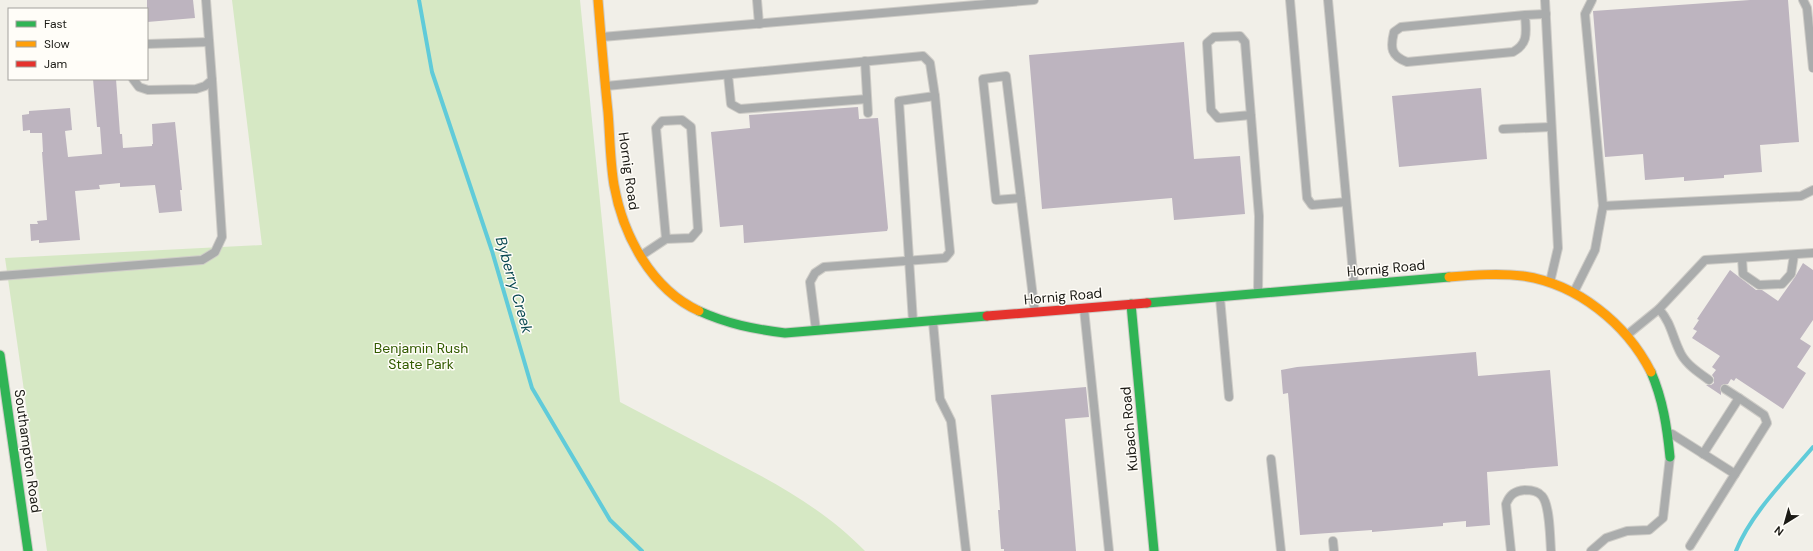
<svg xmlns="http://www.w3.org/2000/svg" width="1813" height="551" font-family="'DM Sans',sans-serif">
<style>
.green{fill:#d6e8c4}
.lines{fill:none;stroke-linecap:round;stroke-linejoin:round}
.stream{stroke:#60cbd9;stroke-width:4}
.building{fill:#bdb4bf}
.lane-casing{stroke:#ceccc7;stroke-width:10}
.fast-casing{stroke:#ceccc7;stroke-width:11}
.slow-casing{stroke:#ceccc7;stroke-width:11}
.jam-casing{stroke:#ceccc7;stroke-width:11}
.lane{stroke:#aaacac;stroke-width:8}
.fast{stroke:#30b455;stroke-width:9}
.slow{stroke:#ff9f0a;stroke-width:9}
.jam{stroke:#e5322d;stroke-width:9}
.labels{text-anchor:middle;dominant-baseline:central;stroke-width:3;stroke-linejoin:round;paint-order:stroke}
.street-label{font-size:14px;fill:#1b1a15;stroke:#fffdf8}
.park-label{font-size:14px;fill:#325b00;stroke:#fffdf8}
.water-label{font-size:15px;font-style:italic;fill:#0a4952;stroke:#fffdf8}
</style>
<rect width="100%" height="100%" fill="#f1efe8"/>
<path class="green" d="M232,0H580L620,402C654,420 689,438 723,456C774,482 824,509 865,551H47L5,258L262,245Z"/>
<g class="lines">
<g class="stream">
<path d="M419,0L432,72L492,251L532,388L610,520L642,551"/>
<path d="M1736,551C1751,513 1787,478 1813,447"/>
</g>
</g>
<g class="building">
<path d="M147,0H193L195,18L147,22Z"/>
<path d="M1750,0H1788L1799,142L1760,145L1762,172L1724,175V178L1684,181V177L1645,180L1643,154L1605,157L1593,11Z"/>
<path d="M1184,42L1194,159L1240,156L1245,214L1174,220L1172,198L1042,209L1029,55Z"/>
<path d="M93,79H116L120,134H122L123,148L152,146V144H153L152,124L175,122L182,190H180L182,211L159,213L155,185L120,187V183L99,185L100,189L75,191L80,240L39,243V240L31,241L30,224H38L37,221L47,220L42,152H43L42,133H30V130L23,131L22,115L29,114V111L70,108L72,130L65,131L68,157L102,154L100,127H97Z"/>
<path d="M1481,88L1487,159L1399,167L1392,96Z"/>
<path d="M858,107L859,119L878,118L888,228L887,231L744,243L743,225L720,227L711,132L750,128L749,115Z"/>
<path d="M1803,263L1813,270V320L1800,339L1811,346L1797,367L1806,373L1783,409L1736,378L1734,381L1731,379L1728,384H1725L1721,386V395L1706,385H1711L1714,383V378L1712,375L1716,370L1712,367L1720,356L1692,338L1697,331L1693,329L1699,320L1697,319L1730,270L1756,290H1762L1778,301L1795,277Z"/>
<path d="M1476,352L1478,376L1550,370L1558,466L1487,472L1490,525L1466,527V521L1443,523V526L1372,532V530L1300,535L1288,393L1283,394L1281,370L1297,367Z"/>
<path d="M1086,387L1089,417L1065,419L1076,551H1004V549H1001L998,510H1000L991,395Z"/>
</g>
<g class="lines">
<defs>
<g id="lane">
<path d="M757,0L759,24"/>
<path d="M1290,0L1307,198L1312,205L1346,202"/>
<path d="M1328,0L1354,284"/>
<path d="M1545,0L1558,248L1550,282"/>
<path d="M1803,0L1807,8L1813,68"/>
<path d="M1525,15C1526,32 1529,43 1513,52L1407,62C1391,56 1390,48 1394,32L1401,27L1525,15L1546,14"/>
<path d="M602,37L1034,0"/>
<path d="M147,44L209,42"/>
<path d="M865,61L868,113"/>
<path d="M728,75L731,104L740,109L867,99"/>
<path d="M133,79L139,87L148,90L196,89L205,86L212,80L206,0"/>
<path d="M606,86L923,56L930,63L935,96L899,101L913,322"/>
<path d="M1251,115L1218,118L1211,110L1207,43L1214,37L1240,36L1245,42L1259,216L1258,293"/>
<path d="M1503,129L1551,127"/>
<path d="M1021,198L996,200L983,79L1006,76L1033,297L1035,312"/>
<path d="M1603,206L1801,196L1813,190"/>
<path d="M642,255L666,239L656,128L662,121L682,120L691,127L698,230L691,238L666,239"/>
<path d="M1742,258L1743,274L1759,285L1782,284L1791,274L1794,255"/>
<path d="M0,276L202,260L215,252L222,237L212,80"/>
<path d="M1574,292L1595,250L1603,206L1585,14L1592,0"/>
<path d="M1220,298L1229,397"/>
<path d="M1084,309L1109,551"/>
<path d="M1659,309C1672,324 1672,337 1681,354C1687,365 1699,373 1709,380"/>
<path d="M933,322L940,399L951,421L966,551"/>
<path d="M816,330L810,282L815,273L824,267L945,258L950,252L935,96"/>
<path d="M1627,335L1659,309L1705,260L1813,253"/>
<path d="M1725,389L1739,398"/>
<path d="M1672,434L1735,474L1690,546"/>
<path d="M1703,454L1739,398L1764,415L1767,423L1735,474"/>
<path d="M1271,459L1281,551"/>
<path d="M1333,541L1334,551"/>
<path d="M1511,551L1506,504C1510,494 1515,491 1525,490C1530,490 1538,491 1542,496C1550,505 1550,538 1551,551"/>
<path d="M1591,551L1606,538L1627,531L1649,530L1663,518L1670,457"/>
</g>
<g id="fast">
<path d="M1147,303L1449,277"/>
<path d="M1131,304L1154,551"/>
<path d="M699,311C728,324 753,329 785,333L987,316"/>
<path d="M0,355L28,551"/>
<path d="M1651,372C1663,400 1667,427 1670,457"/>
</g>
<g id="slow">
<path d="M598,0C601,37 604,75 608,112C610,136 610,161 614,185C623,235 651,289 699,311"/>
<path d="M1449,277C1474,275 1499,273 1523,276C1577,284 1626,323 1651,372"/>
</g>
<path id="jam" d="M987,316L1147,303"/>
</defs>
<use href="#lane" class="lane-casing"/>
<use href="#fast" class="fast-casing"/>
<use href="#slow" class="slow-casing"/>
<use href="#jam" class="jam-casing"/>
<use href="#lane" class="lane"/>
<use href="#fast" class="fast"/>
<use href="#slow" class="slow"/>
<use href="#jam" class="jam"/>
</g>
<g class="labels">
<g class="street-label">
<text transform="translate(629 171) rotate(82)">Hornig Road</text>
<text transform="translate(1386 268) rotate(-5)">Hornig Road</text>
<text transform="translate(1063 296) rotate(-5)">Hornig Road</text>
<text transform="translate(1129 429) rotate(-95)">Kubach Road</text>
<text transform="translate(28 451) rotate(82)">Southampton Road</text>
</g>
<g class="park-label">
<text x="421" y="348">Benjamin Rush<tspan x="421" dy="16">State Park</tspan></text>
</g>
<g class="water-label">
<text transform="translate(514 285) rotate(74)">Byberry Creek</text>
</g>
</g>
<rect x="8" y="8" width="140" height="72" fill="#fffdf8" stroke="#a4a29d"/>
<rect x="16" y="21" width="20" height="6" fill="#30b455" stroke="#a4a29d"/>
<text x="44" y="28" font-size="12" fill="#1b1a15">Fast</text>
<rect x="16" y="41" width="20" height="6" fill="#ff9f0a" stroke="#a4a29d"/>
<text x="44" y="48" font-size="12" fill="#1b1a15">Slow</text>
<rect x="16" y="61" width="20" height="6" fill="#e5322d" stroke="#a4a29d"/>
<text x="44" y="68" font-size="12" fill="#1b1a15">Jam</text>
<g transform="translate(1785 523) rotate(217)" stroke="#fffdf8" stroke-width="3" paint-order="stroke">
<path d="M0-3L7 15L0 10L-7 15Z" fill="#1b1a15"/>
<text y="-6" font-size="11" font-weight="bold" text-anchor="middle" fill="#1b1a15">N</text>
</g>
</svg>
